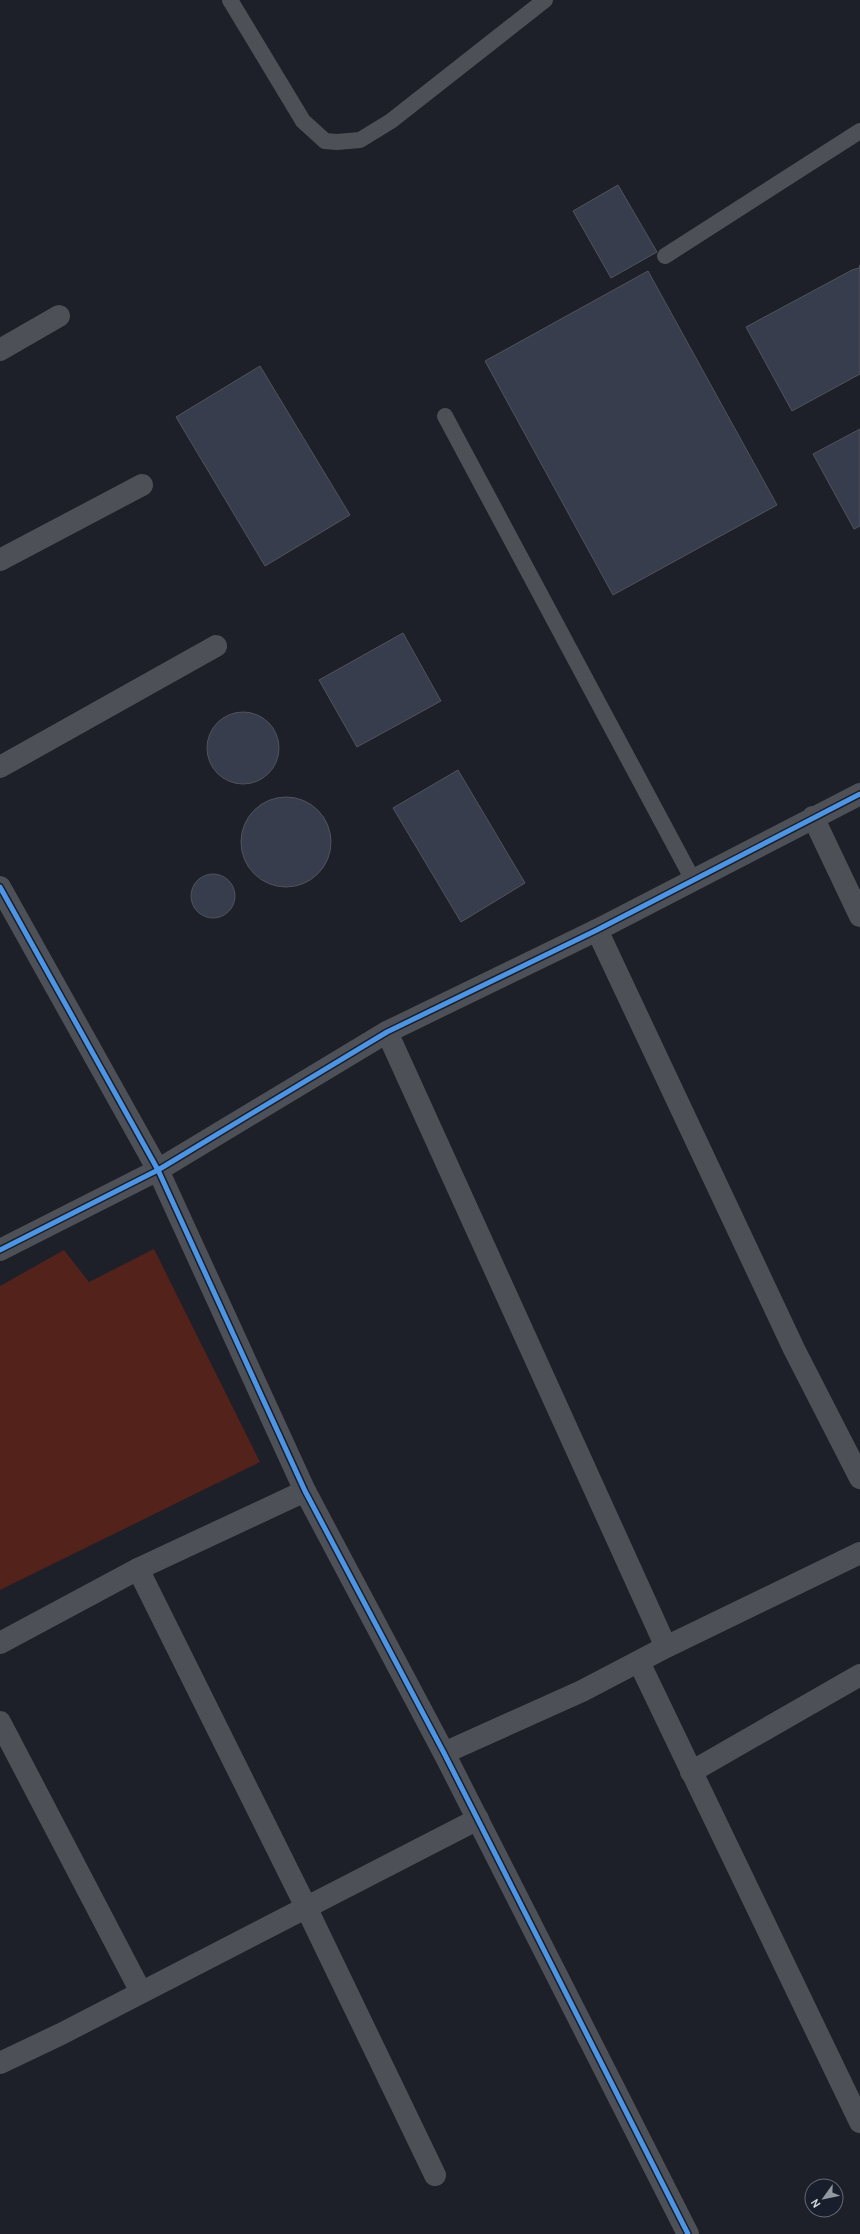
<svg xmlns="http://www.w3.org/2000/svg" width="860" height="2234" font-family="Cabin,sans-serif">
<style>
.green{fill:#52221b}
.building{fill:#383d4e;stroke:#51535a}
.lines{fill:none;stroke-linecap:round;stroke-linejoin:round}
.lane{stroke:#4d5056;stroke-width:16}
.street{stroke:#4d5056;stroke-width:22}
.cycleway-casing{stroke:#191e2c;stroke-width:8}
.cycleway{stroke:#4d94e3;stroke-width:5}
</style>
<rect width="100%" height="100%" fill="#1d2028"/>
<path class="green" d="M154,1249L260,1462L0,1590V1286L64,1250L89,1282Z"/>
<g class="building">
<path d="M618,185L657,252L611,278L573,211Z"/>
<path d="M860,265V374L792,411L746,327L852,270L859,268Z"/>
<path d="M648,271L777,505L613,595L485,361Z"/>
<path d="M260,366L350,515L265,566L176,417Z"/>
<path d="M860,429V526L854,529L813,454Z"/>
<path d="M403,633L441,701L357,747L319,680Z"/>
<circle cx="243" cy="748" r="36"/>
<path d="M458,770L525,883L461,922L393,808Z"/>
<circle cx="286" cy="842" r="45"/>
<circle cx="213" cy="896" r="22"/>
</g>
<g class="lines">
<g class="lane">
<path d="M230,0L303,121L325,141L337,142L360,140L391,121L545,0"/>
<path d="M665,256L860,131"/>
<path d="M445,416L693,880"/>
</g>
<g class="street">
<path d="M0,350L59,316"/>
<path d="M0,560L142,485"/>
<path d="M0,767L216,646"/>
<path d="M813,817L860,916"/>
<path d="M0,887L158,1170L305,1491L444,1753L688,2234"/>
<path d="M597,930L794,1349L860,1478"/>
<path d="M387,1032L666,1647"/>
<path d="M0,1250L158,1170L387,1032L597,930L860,794"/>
<path d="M138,1569L306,1907L435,2175"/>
<path d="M0,1643L138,1569L305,1491"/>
<path d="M639,1662L860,2122"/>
<path d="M0,1722L141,1992"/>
<path d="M444,1753L582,1691L666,1647L860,1553"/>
<path d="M691,1772L860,1675"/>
<path d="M0,2063L61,2034L478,1819"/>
</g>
<defs>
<g id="cycleway">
<path d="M0,887L158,1170L305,1491L444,1753L688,2234"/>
<path d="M0,1250L158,1170L387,1032L597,930L860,794"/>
</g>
</defs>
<use href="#cycleway" class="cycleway-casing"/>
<use href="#cycleway" class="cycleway"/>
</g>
<g transform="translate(824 2198) rotate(237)"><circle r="19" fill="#191e2c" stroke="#646874"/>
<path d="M0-3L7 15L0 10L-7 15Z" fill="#9498a0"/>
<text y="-6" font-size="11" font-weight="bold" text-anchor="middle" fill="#d4d8e1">N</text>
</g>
</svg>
